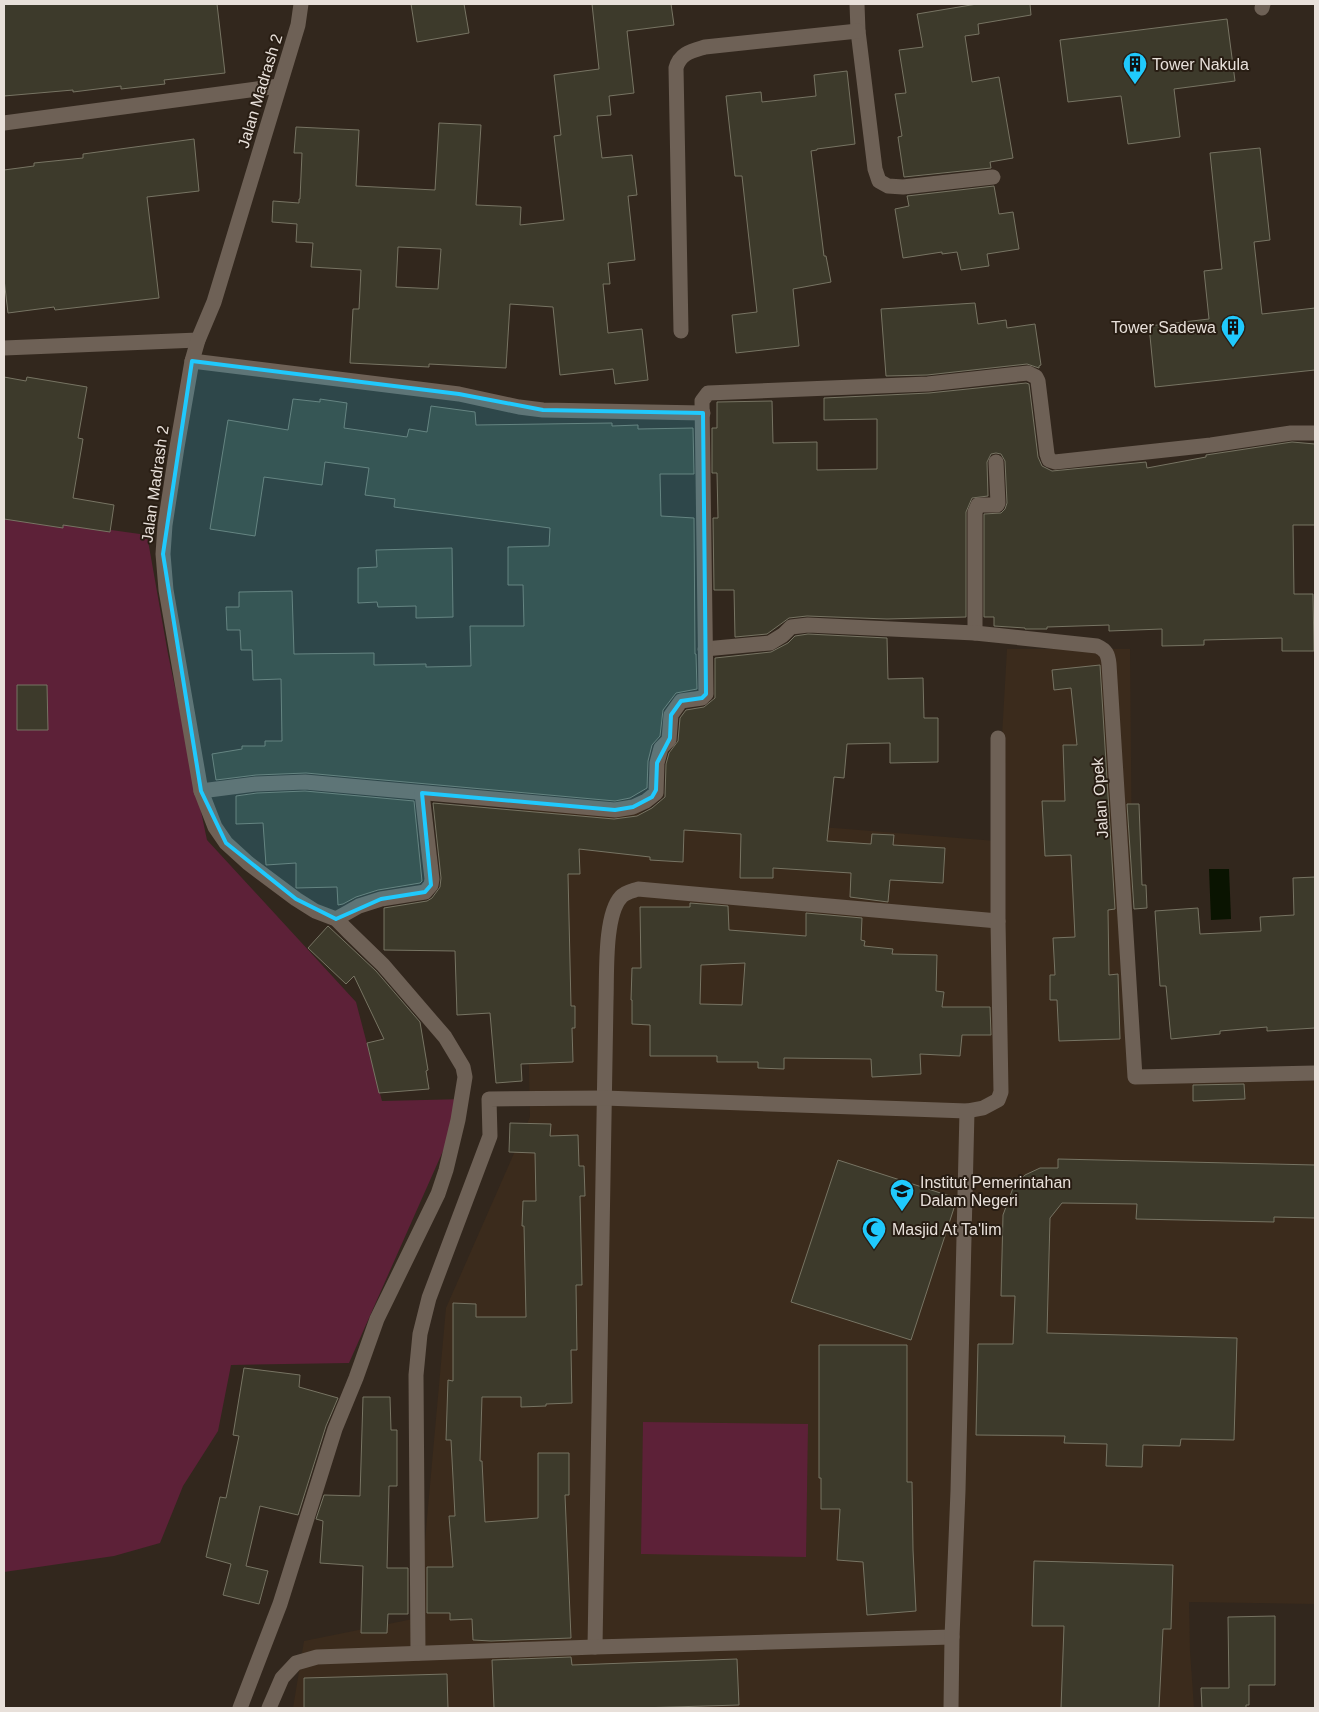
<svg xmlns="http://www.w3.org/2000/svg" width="1319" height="1712" font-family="Arial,sans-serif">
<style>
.built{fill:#3b2b1c}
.green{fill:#5d2138}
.water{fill:#0a1401}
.building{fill:#3d3a2b;stroke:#777463;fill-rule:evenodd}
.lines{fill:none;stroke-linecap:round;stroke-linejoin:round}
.street{stroke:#6e6156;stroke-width:15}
.marked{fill:#20c9fd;fill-opacity:0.2;stroke:#20c9fd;stroke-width:4;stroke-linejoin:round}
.labels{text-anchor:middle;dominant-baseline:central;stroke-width:4;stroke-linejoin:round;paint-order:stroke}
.poi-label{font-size:16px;fill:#e8e0da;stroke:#281d13;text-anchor:start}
.street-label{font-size:16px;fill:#e8e0da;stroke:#281d13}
</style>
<rect width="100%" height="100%" fill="#32271d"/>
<path class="built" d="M1007,649H1130L1134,1081H1315V1604L1189,1602L1190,1651L1194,1708H293L304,1641L418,1618L446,1308L530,1117L523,803L996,841Z"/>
<g class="green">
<path d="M4,515L147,535L168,654L207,840L356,1002L382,1101L466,1099L349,1363L231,1365L218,1431L183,1486L160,1543L114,1556L4,1572Z"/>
<path d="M643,1422L808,1424L806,1557L641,1554Z"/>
</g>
<path class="water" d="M1209,869H1229L1231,919L1211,920Z"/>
<g class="building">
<path d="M4,4H217L225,73L164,80L165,84L121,89V86L73,92V90L4,96Z"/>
<path d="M411,4H464L469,33L417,42Z"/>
<path d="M592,4H671L674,25L627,31L634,93L609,96L611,115L597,116L602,158L632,155L637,195L628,196L635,260L608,263L610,284H603L608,333L642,329L648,380L615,384L613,369L560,375L553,307L510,304L506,368L429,364V367L350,363L353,309H359L361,270L311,267L313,243L296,242L297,224L272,222L273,201L299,203V199H300L302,153H294L296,127L359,130L356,186L435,190L439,123L481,125L476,205L521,207L520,225L564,220L554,136L561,135L554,75L599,69ZM398,247L441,249L438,289L396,287Z"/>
<path d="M977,4H1030L1031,15L978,24L979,34L965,36L972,82L999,77L1013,158L990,162L991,168L904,177L898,137L902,136L895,94L906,93L899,50L923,47L917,14Z"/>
<path d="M1227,19L1235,81L1174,89L1180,137L1128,144L1121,96L1068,102L1060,40Z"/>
<path d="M847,71L855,144L817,149V150L811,151L824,256H826L831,282L793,289L799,346L736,353L732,315L757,312L742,176H735L726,96L761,92L762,102L816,96L814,75Z"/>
<path d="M194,139L199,191L147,197L159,298L55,310L54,307L8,313L4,279V170L34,166V163L83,158V154Z"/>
<path d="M1260,148L1270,240L1254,242L1262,314L1315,308V370L1155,387L1149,326L1209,319L1204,271L1222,269L1210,153Z"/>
<path d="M994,186L999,214L1013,212L1019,249L987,254L989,266L961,270L957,252L942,254V252L903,258L895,209L909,206L907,196Z"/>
<path d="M975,303L978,324L1006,320L1007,328L1035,324L1041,365L1039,366V368L1027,364L927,375L886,376L881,309Z"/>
<path d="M4,377L26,381L27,377L87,387L78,438L83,439L73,498L114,505L110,532L63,525V528L4,519Z"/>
<path d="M1026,383L1029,384L1038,457L1042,466L1052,471L1146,462L1147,468L1206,457V455L1292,442L1315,444V525H1293L1294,594H1313L1314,651H1282V638L1204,640V645L1162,646V629L1109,631V625L1047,627V629H1025V628L994,626V617H984V514L1001,513L1005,509L1007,503L1005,461L1001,454L996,453L991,454L987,462L988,496L972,498L966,512V617L887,619L807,616L789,618L767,634L735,637L734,590H714L713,518H718L717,473H712V428H717V402L772,401L773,443L817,442V470L877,469V419L824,420V398L929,393Z"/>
<path d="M293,399L320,402V399L347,403L344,428L407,437L409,429L427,432L431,406L475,412L476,425L612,423V426L638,425V429L693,428L694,474H660L661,516L694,518L695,654H696L697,689L676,693L663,710L660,736L652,745L648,761L647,788L630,798L615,801L306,773L256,775L216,780L212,754L242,749V746H265V741H282L281,679L253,680L252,650H241L240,630H227L226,607H239V592L292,591L294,654L374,653V665L426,664V667L471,666L470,626H524L523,585H508V547L549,546L550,528L394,507L395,499L365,495L369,468L325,462L322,485L264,477L255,536L210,529L228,420L288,430Z"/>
<path d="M452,548L453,617L416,618V606L378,607L377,602L358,603V568L377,567L376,550Z"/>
<path d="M808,634L887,638L888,679L923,678L924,718H938V762L890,763V743L847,744L844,778L834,777L827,841L871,844L872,834L894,835L893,845L945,848L943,883L890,880L888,902L850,897L851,873L773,868V878H740L741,834L684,830L683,862L650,860V857L579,849L580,874H568L571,1006H575V1028H572L573,1062L521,1064L522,1081L496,1083L490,1013L457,1015L455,951L384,950V908L427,901L432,898L440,887L441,878L433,803L614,819L637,816L652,808L665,797L666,764L669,753L678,741L680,718L686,710L704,707L715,698V658L771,652L788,643L795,636Z"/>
<path d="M1100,665L1115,909L1108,910L1109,975L1118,974L1120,1039L1059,1041L1057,1000H1050V975H1055L1053,938L1075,937L1071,855L1045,856L1042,801H1065L1063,745H1077L1071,688L1054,690L1052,670Z"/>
<path d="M17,685H47L48,730H17Z"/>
<path d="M305,791L414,801L422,881L420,883L378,890L356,897L343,904L338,905L337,887L296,888V863L266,865L263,823L236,824V796L257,793Z"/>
<path d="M1127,804H1139L1142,885H1146L1147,908L1134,909Z"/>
<path d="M1315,877V1028L1267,1031V1027L1220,1031V1034L1171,1039L1166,986H1160L1155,911L1198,908L1200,934L1261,931L1260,917L1294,915L1293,878Z"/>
<path d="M690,903L728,906L729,930L806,936V913L862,918L861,940L865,941L864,946L893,949L892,954L937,955L936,991L944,992L942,1007H990L991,1035H962L960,1056L920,1054L921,1074L872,1077L871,1059L784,1058V1069L758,1068V1062H717V1056H650V1025L632,1024V1000H631L632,968H641L640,907H690ZM745,963L742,1005L700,1004L701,965Z"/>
<path d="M328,926L376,971L420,1022L428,1070L426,1071L429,1089L379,1093L367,1043L384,1039L354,976L346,984L308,948Z"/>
<path d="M1244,1084L1245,1099L1193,1101V1085Z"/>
<path d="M510,1123L551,1124L550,1136L578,1135L579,1166H584L585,1196H580L582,1285H576L577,1350H571L572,1403L546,1404V1406L521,1407V1397H482L480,1461H482L485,1522L538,1518V1453H569V1495H565L571,1638L491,1641L473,1640L472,1619L450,1620V1613H427V1567H453L449,1516H455L451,1440H446L448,1380L453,1381V1303L476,1304V1317H526L524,1226H522L523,1201H536L535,1153L509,1152Z"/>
<path d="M1058,1159L1315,1165V1218L1274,1217V1222L1136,1219L1137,1204L1062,1203L1050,1218L1047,1333L1237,1338L1234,1440L1181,1439L1180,1446L1143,1445L1142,1467L1106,1466L1107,1444L1064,1443L1065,1436L976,1435L978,1344H1013L1015,1296H1001L1003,1215L1013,1188L1025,1175L1040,1168H1058Z"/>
<path d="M838,1160L956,1198L955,1205L911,1340L791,1302Z"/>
<path d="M819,1345H907V1482H912L913,1550L916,1611L867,1615L863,1562L837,1560L840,1509H821V1478H819Z"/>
<path d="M244,1368L300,1375L299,1387L338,1398L326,1426L298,1515L260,1506L246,1566L268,1571L259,1604L223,1595L231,1564L206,1557L220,1497L226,1498L239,1436L233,1435Z"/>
<path d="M363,1397H390L391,1430H397V1486H389L387,1568H408V1614H388L387,1633H361L363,1566L320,1563L323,1521L316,1519L324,1495L360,1496Z"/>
<path d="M1034,1561L1173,1565L1171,1629H1163L1159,1708H1061L1064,1626H1032Z"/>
<path d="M1275,1616V1685H1249V1705H1246V1708H1202L1201,1688H1229L1228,1617Z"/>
<path d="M571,1657L572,1665L737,1659L739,1705L638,1708H494L492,1660Z"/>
<path d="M447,1674L448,1708H304V1678Z"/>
</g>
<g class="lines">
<g class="street">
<path d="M857,4L858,31L875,169L879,181L888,186L903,187L993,177"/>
<path d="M1262,8L1263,4"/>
<path d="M4,123L279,86"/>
<path d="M681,331L676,68C680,53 692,51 705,47L858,31"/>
<path d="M4,348L198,340"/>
<path d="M192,361L459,394L519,407L543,410L703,413"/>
<path d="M975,633V512L978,505H997L998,503L996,462"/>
<path d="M705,649L770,643L783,635L791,627L808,625L975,633L1097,646C1106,650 1108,654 1109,664L1135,1077L1315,1073"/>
<path d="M201,791L256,784L305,782L615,810L633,807L646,801L656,793L657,763L661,748L669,740L671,715L681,701L702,698L706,694L702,401L708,393L928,384L1028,373L1036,377L1038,381L1047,454L1049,460L1055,462L1211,445L1291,433H1315"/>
<path d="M336,919L359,906L381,899L425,892L431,885L432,879L422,793"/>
<path d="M595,1647L606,1001C607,976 604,915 621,897C625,892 632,891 638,889L998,921"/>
<path d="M418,1653L416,1375L420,1334L429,1298L490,1136L489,1099L604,1098L967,1111L983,1108L998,1100L1001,1092L998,921V738"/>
<path d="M240,1708L280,1604L335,1429L356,1378L377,1319L438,1194L446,1170L458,1120L465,1077L463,1067L445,1037L383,965L349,932L336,919L315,911L296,899L248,863L226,843L215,827L201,791L166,590L163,554L165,525L177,447L192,361L198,340L214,302L298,25L301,4"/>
<path d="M269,1708L282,1678L296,1663L317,1657L595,1647L952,1637"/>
<path d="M951,1708L952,1637L958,1491L967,1111"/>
</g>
</g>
<path class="marked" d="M192,361L459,394L543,410L703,413L706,694L702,698L681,701L671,715L670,738L657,763L656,790L652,797L633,807L615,810L422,793L431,885L425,892L381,899L336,919L296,899L226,843L201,791L163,554Z"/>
<defs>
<symbol id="building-pin" viewBox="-11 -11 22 30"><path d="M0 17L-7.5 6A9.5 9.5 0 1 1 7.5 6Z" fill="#20c9fd" stroke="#281d13"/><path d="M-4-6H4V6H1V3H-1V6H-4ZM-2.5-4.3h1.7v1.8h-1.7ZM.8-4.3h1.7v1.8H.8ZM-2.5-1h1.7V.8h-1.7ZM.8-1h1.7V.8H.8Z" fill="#111"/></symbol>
<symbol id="university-pin" viewBox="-11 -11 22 30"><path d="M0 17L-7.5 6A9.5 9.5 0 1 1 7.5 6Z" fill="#20c9fd" stroke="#281d13"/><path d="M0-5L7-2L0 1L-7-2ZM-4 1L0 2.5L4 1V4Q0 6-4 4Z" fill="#111"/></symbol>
<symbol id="mosque-pin" viewBox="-11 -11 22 30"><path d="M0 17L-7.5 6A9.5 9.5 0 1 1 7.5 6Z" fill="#20c9fd" stroke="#281d13"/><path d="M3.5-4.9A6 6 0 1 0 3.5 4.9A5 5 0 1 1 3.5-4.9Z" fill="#111"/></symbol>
</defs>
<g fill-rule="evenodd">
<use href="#building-pin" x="1121" y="50" width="28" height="38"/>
<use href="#building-pin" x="1219" y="313" width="28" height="38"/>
<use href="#university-pin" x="888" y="1177" width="28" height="38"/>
<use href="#mosque-pin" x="860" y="1215" width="28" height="38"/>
</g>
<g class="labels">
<g class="poi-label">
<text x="1152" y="64">Tower Nakula</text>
<text x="1216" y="327" text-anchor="end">Tower Sadewa</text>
<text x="920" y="1182">Institut Pemerintahan<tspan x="920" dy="18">Dalam Negeri</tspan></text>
<text x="892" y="1229">Masjid At Ta'lim</text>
</g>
<g class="street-label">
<text transform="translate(260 91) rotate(-73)">Jalan Madrash 2</text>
<text transform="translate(155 484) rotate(-82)">Jalan Madrash 2</text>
<text transform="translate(1100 798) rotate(-94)">Jalan Opek</text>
</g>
</g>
<rect width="1319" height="1712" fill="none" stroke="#e8e0da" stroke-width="10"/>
</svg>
